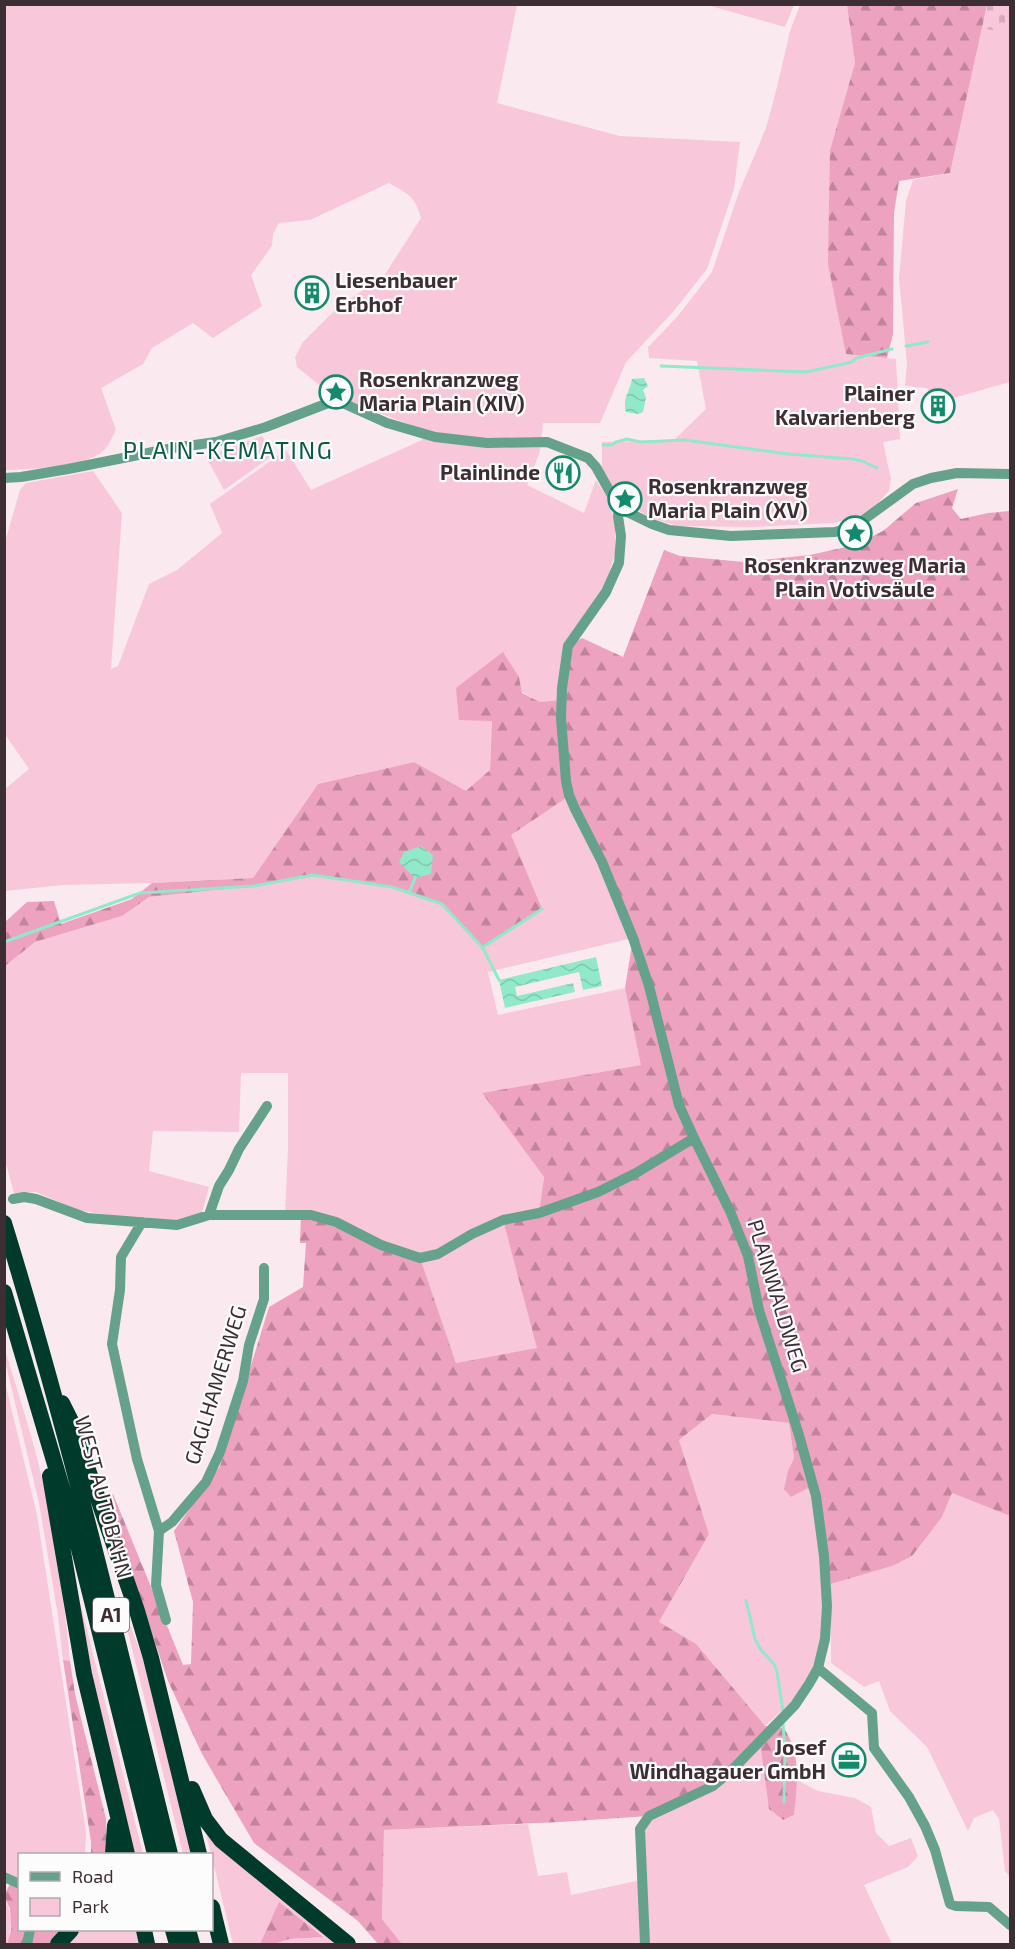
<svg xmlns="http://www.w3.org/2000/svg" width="1015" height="1949" viewBox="0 0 1015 1949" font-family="'Exo 2',sans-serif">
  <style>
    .green { fill: #f8c7d9 }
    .forest { fill: url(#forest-firs) }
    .cemetery { fill: url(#cemetery-stones) }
    .water { fill: url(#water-waves) }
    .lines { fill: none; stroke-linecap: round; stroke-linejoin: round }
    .stream { stroke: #91e9ca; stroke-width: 3 }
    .minor { stroke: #66a18c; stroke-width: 10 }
    .highway { stroke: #003a2b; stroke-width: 16 }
    .labels { text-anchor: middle; stroke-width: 4.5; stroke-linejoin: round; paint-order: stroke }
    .shield { fill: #fcfcfc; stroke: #766c6f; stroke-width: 1.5 }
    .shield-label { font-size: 20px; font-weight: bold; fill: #3d2e33 }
    .poi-label { font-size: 21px; font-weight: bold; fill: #3d2e33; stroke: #fcfcfc; text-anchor: start }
    .street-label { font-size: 21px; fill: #3d2e33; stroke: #fcfcfc }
    .quarter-label { font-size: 24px; letter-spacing: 1.5px; fill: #095a45; stroke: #fcfcfc }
  </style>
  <defs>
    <pattern id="forest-firs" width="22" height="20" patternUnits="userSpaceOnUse" patternTransform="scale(1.5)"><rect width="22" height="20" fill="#eda2bf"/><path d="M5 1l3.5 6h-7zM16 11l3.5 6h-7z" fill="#c1849c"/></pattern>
    <pattern id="cemetery-stones" width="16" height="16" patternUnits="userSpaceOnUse" patternTransform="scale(1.5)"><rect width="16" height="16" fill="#f8c7d9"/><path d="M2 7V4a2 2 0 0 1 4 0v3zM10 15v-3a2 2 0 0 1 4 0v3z" fill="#d6abbb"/></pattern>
    <pattern id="water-waves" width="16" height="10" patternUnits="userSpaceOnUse" patternTransform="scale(1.5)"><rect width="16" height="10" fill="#91e9ca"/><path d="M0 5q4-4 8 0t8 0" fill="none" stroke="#7ec8ae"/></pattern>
  </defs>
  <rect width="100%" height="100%" fill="#faeaef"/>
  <path class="green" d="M 4,5 L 517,5 L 497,103 L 620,136 L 740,142 L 734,189 L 707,269 L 673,312 L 626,362 L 600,423 L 543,423 L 540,451 L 527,485 L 584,513 L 596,480 L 609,500 L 615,524 L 615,554 L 605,586 L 584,618 L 562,700 L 540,702 L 522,692 L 519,677 L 492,720 L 490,770 L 466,792 L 414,762 L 318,784 L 253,878 L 152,883 L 63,885 L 5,891 L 5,789 L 29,769 L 4,733 L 5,542 L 20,490 L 26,483 L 93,471 L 122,513 L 111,669 L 118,666 L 149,584 L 177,570 L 222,533 L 210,504 L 286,450 L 311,490 L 422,440 L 425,430 L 347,401 L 324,389 L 297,367 L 295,357 L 303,342 L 338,307 L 384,276 L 421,218 C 415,196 408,194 389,183 L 310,220 L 279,223 L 273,234 L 272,246 L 251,275 L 262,306 L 213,338 L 193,323 L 152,348 L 143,364 L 101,388 L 116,430 C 112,437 109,446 103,451 C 89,466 27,470 5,470 Z
    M 707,5 L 794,5 L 785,27 Z
    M 800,5 L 847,5 L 855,63 L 830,150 L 846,354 L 896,359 L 900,439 L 883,442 L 891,479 L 889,491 L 877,504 L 858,517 L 833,523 L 752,527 L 678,526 L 651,518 L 626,503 L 614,490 L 602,470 L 602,442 L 674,440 L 706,409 L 697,361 L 649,358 L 648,347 L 677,317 L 712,272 L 739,192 L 766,128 L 777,87 L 790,31 Z
    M 987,5 L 1010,5 L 1010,382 L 946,400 L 937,391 L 929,391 L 927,388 L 905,386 L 907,364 L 899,278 L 906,201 L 913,180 L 950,173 Z
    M 262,436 L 275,454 L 224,490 L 206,457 Z
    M 569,795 L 633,938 L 488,972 L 498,1015 L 625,988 L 642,1065 L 482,1093 L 544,1177 L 539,1213 L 503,1220 L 538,1348 L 456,1363 L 419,1258 L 285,1214 L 288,1148 L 288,1073 L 241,1073 L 239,1132 L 153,1131 L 149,1171 L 209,1187 L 202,1213 L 176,1221 L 113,1216 L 78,1210 L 36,1192 L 14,1193 L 5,1160 L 5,966 L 35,942 L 122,916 L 149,897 L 254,886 L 313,875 L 392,887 L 442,904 L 483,948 L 510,835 Z
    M 4,1347 C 14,1379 24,1411 33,1443 C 53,1514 63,1588 70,1661 L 63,1660 L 58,1616 L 39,1503 L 5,1361 Z
    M 4,1378 L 37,1515 L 86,1832 L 85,1854 L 20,1854 L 19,1878 L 4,1872 Z
    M 712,1414 L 789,1423 L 794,1458 L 788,1471 C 794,1477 804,1482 809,1489 C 822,1511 827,1622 820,1648 C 817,1658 812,1669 808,1678 C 799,1697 780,1712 765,1726 L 659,1622 L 709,1534 L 679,1440 Z
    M 952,1493 L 1010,1516 L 1010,1877 L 1005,1871 L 999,1819 L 993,1810 L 974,1818 L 968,1831 L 927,1747 L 890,1711 L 879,1681 L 864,1687 L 831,1663 L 831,1584 L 892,1566 L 942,1517 Z
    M 76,1586 L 143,1854 L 133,1854 L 95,1692 Z
    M 118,1592 L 144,1662 L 192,1854 L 183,1854 Z
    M 760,1742 L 769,1809 L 783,1820 L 794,1815 L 797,1780 L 818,1791 L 855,1798 L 871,1807 L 876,1833 L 889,1846 L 911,1838 L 918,1856 L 908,1867 L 864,1885 L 892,1944 L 402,1944 L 382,1919 L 384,1830 L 528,1824 L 538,1876 L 567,1872 L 571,1895 L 641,1880 L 640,1829 Z
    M 206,1833 L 342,1944 L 274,1944 L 289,1939 L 322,1937 L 279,1903 L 260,1944 L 233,1944 Z
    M 4,1896 C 12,1913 12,1927 7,1944 L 4,1944 Z
    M 80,1930 L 138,1930 L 141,1944 L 66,1944 Z"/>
  <path class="forest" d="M 847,5 L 987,5 L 950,173 L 899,181 L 894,213 L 893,334 L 887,358 L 846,354 L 828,264 L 830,150 L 855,63 Z
    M 958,489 L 952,508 L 961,519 L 988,513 L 1010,511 L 1010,1516 L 952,1493 L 942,1517 L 912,1556 L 892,1566 L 831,1584 L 814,1500 L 808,1488 L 791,1497 L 784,1489 L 788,1471 L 794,1458 L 789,1423 L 712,1414 L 679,1440 L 709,1534 L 659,1622 L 696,1644 L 765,1726 L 784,1728 C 802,1756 797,1784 794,1815 L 783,1820 L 769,1809 L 760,1743 L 731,1771 L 649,1816 L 560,1822 L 384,1830 L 382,1919 L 402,1944 L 378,1944 L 358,1921 L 254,1843 L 202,1754 L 168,1681 L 106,1497 L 113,1494 L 183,1665 L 191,1664 L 193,1602 L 174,1531 L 220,1466 L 269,1307 L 303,1287 L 306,1243 L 300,1243 L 301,1215 L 420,1258 L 456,1363 L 537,1348 L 503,1220 L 539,1213 L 544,1177 L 482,1093 L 641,1065 L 625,988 L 633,938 L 569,796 L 511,835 L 542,909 L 483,948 L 442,903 L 392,887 L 313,875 L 254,886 L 149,897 L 122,916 L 35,942 L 5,966 L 5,922 L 27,902 L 54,901 L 61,924 L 132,899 L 152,883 L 253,878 L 318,784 L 414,762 L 466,791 L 490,770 L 492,721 L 459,720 L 456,688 L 503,652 L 519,677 L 522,693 L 540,702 L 561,700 L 568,646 L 582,638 L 623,657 L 664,550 L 680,556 L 744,562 L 810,555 L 855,545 L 883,531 L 916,503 Z
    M 63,1660 L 70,1661 L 75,1694 L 106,1819 L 106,1854 L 91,1854 L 91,1842 Z
    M 10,1884 L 19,1888 L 20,1930 L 63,1930 L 51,1944 L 7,1944 L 11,1930 L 10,1909 L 4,1895 Z
    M 279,1902 L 323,1937 L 289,1939 L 274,1944 L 260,1944 Z"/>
  <path class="cemetery" d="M 987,5 L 1010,5 L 1010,35 L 983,28 Z"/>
  <path class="water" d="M 644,378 L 648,386 L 643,390 L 646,398 L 643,412 L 638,414 L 626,412 C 622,398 630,392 632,379 Z
    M 421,846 L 433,855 L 431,874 L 415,878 L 399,862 L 404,852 Z
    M 596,957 L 602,986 L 583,990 L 579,972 L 515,987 L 517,996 L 573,983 L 575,992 L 505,1008 L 499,980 Z"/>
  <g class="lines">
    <path class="stream" d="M 906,346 L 928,342
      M 661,366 L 806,372 L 852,362 L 856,358 L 892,349
      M 603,445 L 612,445 L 616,442 L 627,439 L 641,442 L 685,440 L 788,454 L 853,459 L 862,461 L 877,468
      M 409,893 L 415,878
      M 4,942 L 140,893 L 254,886 L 313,875 L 392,887 L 442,904 L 483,948 L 499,980
      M 483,947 L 542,909
      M 746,1600 L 755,1639 L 761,1650 L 774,1664 L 777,1672 L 783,1711
      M 783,1723 L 785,1752 L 784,1802"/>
    <path class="minor" d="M 4,478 L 21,477 L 68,469 L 173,448 L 216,442 L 266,427 L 336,400 L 387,423 L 435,437 L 487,443 L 547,442 L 588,458 L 596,467 L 619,508 L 652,524 L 669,530 L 731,536 L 835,532 L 855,526 L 913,484 L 931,478 L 957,473 L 1010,474
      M 619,508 L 618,516 L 621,536 L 619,563 L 606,592 L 568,646 L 562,688 L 561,718 L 566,781 L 569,795 L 575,809 L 602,862 L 633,938 L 649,986 L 679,1105 L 694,1138 L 730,1211 L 748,1256 L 759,1310 L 799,1435 L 816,1496 L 824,1556 L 827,1606 L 825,1639 L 818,1668 L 809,1684 L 795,1705 L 731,1771 L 713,1786 L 649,1816 L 640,1829 L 645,1944
      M 13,1199 L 24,1197 L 36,1199 L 87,1218 L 177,1225 L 209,1215 L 311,1215 L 336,1222 L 381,1245 L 420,1258 L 438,1254 L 472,1234 L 503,1220 L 539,1213 L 598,1192 L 636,1173 L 694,1138
      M 209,1215 L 219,1186 L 229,1170 L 239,1149 L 267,1106
      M 142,1222 L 121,1257 L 120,1290 L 112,1344 L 137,1459 L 159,1531 L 156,1585 L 166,1620
      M 159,1531 L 172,1522 L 206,1482 L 220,1452 L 243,1381 L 249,1345 L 264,1299 L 264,1268
      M 818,1668 L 872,1713 L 874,1748 L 909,1797 L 925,1826 L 935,1850 L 950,1904 L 956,1906 L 989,1907 L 1010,1925
      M 4,1877 L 20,1884
      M 27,1944 L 30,1930"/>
    <path class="highway" d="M 4,1223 C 68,1431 118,1643 170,1854
      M 4,1292 L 73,1525 L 155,1854
      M 62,1403 L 71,1421 L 137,1611 L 151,1658 L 199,1854
      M 50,1476 L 84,1674 L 127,1854
      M 192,1789 L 205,1819 L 221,1840 L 348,1944
      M 113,1854 L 115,1825
      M 212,1907 L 221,1944
      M 144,1930 L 147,1944
      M 173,1930 L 177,1944
      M 188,1930 L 192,1944
      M 58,1944 L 71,1930"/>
  </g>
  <defs>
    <g id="building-ring" transform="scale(1.725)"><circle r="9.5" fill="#fcfcfc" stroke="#148a6c" stroke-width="1.5"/><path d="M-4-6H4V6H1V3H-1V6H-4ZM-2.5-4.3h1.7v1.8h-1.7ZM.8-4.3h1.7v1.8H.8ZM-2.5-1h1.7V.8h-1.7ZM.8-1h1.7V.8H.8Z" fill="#148a6c"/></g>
    <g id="sight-ring" transform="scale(1.725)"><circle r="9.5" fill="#fcfcfc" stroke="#148a6c" stroke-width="1.5"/><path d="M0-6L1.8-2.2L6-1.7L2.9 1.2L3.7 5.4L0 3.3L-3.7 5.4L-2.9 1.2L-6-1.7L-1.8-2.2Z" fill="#148a6c"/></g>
    <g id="restaurant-ring" transform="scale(1.725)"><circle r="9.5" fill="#fcfcfc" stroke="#148a6c" stroke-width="1.5"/><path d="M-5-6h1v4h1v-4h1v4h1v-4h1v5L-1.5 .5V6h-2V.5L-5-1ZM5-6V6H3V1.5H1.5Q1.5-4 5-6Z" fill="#148a6c"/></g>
    <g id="office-ring" transform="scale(1.725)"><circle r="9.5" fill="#fcfcfc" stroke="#148a6c" stroke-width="1.5"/><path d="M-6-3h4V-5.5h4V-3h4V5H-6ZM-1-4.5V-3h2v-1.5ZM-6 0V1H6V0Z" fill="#148a6c"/></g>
  </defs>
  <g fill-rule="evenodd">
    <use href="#building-ring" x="312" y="293"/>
    <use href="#sight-ring" x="336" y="392"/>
    <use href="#building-ring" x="938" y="406"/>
    <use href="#restaurant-ring" x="563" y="473"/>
    <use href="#sight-ring" x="625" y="499"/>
    <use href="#sight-ring" x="855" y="533"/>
    <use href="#office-ring" x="849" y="1760"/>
  </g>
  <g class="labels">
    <rect class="shield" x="93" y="1598" width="36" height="34" rx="4.5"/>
    <g class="shield-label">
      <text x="111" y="1622">A1</text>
    </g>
    <g class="poi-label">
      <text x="335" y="288">Liesenbauer<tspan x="335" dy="24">Erbhof</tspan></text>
      <text x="359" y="387">Rosenkranzweg<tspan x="359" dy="24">Maria Plain (XIV)</tspan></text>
      <text x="915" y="401" text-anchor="end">Plainer<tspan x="915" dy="24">Kalvarienberg</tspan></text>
      <text x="540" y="480" text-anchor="end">Plainlinde</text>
      <text x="648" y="494">Rosenkranzweg<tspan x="648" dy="24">Maria Plain (XV)</tspan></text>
      <text x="855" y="573" text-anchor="middle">Rosenkranzweg Maria<tspan x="855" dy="24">Plain Votivsäule</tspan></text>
      <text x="826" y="1755" text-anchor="end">Josef<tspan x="826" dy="24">Windhagauer GmbH</tspan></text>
    </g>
    <g class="street-label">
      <text transform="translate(777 1296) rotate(73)" y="7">PLAINWALDWEG</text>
      <text transform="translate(216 1385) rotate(-73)" y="7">GAGLHAMERWEG</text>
      <text transform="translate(103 1497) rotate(75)" y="7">WEST AUTOBAHN</text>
    </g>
    <g class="quarter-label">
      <text x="228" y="459">PLAIN-KEMATING</text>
    </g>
  </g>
  <rect width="1015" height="1949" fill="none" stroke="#3d2e33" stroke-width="12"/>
  <rect x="18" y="1853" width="195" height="78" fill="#fcfcfc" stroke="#b0aaac" stroke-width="1.5"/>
  <rect x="30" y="1872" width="30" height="9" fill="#66a18c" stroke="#b0aaac" stroke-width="1.5"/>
  <text x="72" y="1883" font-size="18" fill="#3d2e33">Road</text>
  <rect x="30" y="1898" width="30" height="18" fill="#f8c7d9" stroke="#b0aaac" stroke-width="1.5"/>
  <text x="72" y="1913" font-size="18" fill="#3d2e33">Park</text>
</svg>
